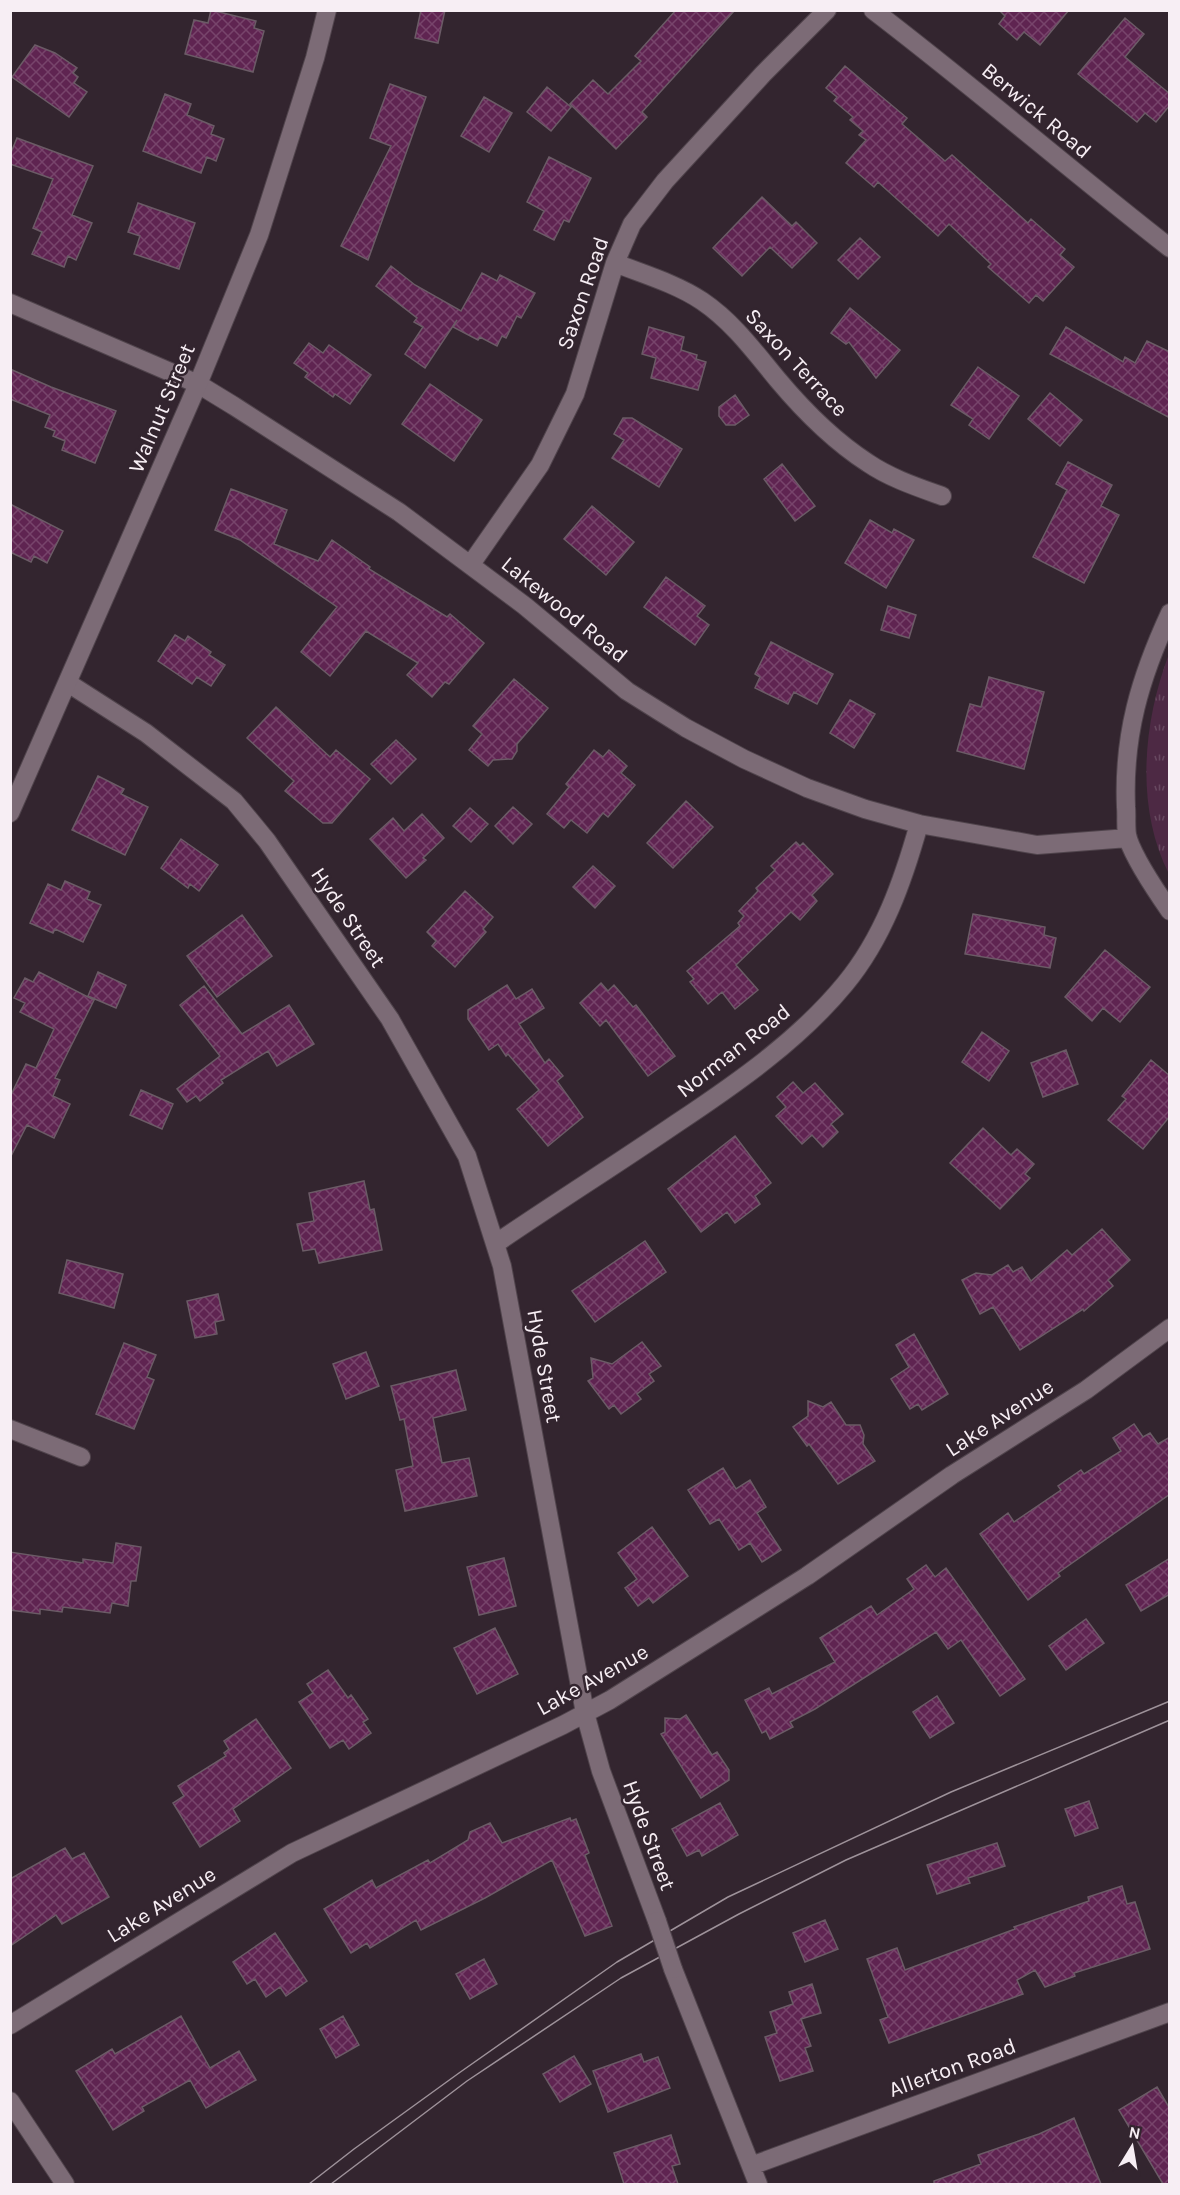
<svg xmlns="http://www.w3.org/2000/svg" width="1180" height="2195" viewBox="0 0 1180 2195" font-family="Karla,sans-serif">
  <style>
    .park { fill: url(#park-tufts) }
    .building { fill: url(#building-cross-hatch); stroke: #6b5b66; stroke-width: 1.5 }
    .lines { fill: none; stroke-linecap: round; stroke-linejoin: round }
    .minor-casing { stroke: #50444c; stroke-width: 20 }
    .secondary-casing { stroke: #50444c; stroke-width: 20 }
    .minor { stroke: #7c6b76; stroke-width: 18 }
    .secondary { stroke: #7c6b76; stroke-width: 18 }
    .tram { stroke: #9e929a; stroke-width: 1.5 }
    .minor-bridge-casing { stroke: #50444c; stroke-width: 20; stroke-linecap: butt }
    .minor-bridge { stroke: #7c6b76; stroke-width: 18 }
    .labels { text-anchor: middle; stroke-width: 5; stroke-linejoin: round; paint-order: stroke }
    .street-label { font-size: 22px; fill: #f7eef4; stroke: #33252f }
  </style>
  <defs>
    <pattern id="park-tufts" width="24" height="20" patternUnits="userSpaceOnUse" patternTransform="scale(1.5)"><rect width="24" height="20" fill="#4d2944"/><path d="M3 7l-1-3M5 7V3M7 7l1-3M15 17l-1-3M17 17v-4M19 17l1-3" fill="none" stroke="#674860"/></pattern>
    <pattern id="building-cross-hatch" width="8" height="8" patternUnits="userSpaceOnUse" patternTransform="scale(1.5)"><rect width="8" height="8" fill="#5f2451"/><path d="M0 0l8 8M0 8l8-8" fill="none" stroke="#77446b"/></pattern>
  </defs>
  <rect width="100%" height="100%" fill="#33252f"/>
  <path class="park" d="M 1169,654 L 1169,874 C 1135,807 1143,722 1169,654 Z"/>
  <path class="building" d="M 211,10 L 256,21 L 254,28 L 264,31 L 253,72 L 185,54 L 194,20 L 208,23 Z
    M 421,10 L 445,10 L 438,43 L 415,38 Z
    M 676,10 L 735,10 L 642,112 L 647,117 L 616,149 L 570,104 L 593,80 L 608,94 L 641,61 L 635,56 Z
    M 999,10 L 1069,10 L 1040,45 L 1024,32 L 1017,40 L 999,24 L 1005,16 Z
    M 1125,18 L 1144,34 L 1125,57 L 1170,94 L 1170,105 L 1156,122 L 1145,113 L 1137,122 L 1078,74 Z
    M 35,45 L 55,53 L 77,68 L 73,73 L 78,77 L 74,83 L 87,92 L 69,117 L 12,77 Z
    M 845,66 L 907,118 L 902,124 L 945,161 L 952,155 L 1028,223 L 1031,219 L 1065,249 L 1060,255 L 1074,267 L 1043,301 L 1036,295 L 1029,303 L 988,267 L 991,264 L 949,224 L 938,236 L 878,182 L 874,187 L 846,163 L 866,140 L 859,135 L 863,131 L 850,120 L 853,117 L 834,101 L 837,97 L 826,88 Z
    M 390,84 L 426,97 L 368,260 L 341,246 L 391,146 L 370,138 Z
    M 547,87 L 571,107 L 551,131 L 527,112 Z
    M 165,94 L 191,104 L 187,115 L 214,126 L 211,134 L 224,139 L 216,161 L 207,157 L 201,173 L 143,151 Z
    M 484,97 L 512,113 L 489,152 L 461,136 Z
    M 17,138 L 93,166 L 72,215 L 92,223 L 76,260 L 68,256 L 64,267 L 32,254 L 42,232 L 33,228 L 53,179 L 10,164 L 10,155 Z
    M 549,157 L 591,178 L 569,222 L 564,220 L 554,240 L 534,230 L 544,211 L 527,202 Z
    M 762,197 L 792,226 L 796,222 L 817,243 L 792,268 L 770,247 L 742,276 L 713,248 Z
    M 138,203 L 195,223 L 179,269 L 134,254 L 140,236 L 128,232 Z
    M 860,238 L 880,257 L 858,279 L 838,260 Z
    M 391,266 L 415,285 L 461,311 L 482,273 L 497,281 L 500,275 L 535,293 L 521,318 L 517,316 L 506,338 L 502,336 L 497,346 L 480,337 L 478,340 L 453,327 L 457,320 L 425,368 L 405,354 L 423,327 L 414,322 L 417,318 L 376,286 Z
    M 850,308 L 900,350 L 876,378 L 849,342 L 846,344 L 831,333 Z
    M 649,327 L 684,337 L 681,350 L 697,355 L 696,359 L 706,362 L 698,390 L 651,378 L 656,358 L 642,354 Z
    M 1066,327 L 1123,362 L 1125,357 L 1135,363 L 1147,341 L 1170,352 L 1170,418 L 1050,354 Z
    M 309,343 L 323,353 L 329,345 L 371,375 L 350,404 L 335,394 L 333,397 L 305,377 L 308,373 L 294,363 Z
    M 978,367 L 1019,396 L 989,439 L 969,425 L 973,419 L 951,405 Z
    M 10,369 L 51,387 L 116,411 L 95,463 L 62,450 L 65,441 L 53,436 L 55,431 L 45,427 L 50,415 L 10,399 Z
    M 430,384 L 482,420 L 454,461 L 402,424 Z
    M 1050,393 L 1082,420 L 1060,446 L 1028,419 Z
    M 735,395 L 749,415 L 735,425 L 726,425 L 719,416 L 719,407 Z
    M 623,418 L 632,418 L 682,449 L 659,487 L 612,458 L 624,440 L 614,434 Z
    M 1068,462 L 1112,485 L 1101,506 L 1119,515 L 1084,583 L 1033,557 L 1067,490 L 1056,484 Z
    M 782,464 L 815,506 L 795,521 L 764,479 Z
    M 231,489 L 287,510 L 274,544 L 318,561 L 332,540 L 370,567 L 369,569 L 447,617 L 450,614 L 484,643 L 449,684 L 445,682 L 432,697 L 407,675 L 418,663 L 366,631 L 330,676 L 301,652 L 337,607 L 240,540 L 215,530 Z
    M 10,504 L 63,531 L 47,563 L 34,556 L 31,562 L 10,552 Z
    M 592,506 L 634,542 L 606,575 L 564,539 Z
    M 870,520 L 892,533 L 894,529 L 914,540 L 886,588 L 845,563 Z
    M 666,577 L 705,606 L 697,616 L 709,625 L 695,645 L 644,607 Z
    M 888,606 L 916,615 L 909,638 L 881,630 Z
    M 175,635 L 185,641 L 188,636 L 211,652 L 209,655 L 225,665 L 211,686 L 197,677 L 192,684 L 158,661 Z
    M 771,642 L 833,674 L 817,704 L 794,692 L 788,704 L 755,688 L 760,677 L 755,674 Z
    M 989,677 L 1044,692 L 1024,769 L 957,751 L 970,704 L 981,707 Z
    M 514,679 L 548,708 L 517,744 L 517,751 L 512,759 L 493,760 L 488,766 L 469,750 L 482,734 L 473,726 Z
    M 850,700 L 875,714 L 854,748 L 830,733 Z
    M 276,707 L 330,757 L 336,750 L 370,779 L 332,823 L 323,823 L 285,791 L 294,781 L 247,738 Z
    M 396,740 L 416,759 L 391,784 L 371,764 Z
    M 594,750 L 603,757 L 609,750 L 627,766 L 621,773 L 635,785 L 608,817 L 603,813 L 587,833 L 571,820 L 564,828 L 547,814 L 569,787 L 566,784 Z
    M 98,776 L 124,789 L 121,794 L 148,807 L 125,855 L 72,830 Z
    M 686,801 L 713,827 L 673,868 L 647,843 Z
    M 513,807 L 532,824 L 513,844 L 495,826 Z
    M 470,808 L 488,824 L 471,842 L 453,826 Z
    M 422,814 L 444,838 L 423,858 L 426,860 L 406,878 L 370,839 L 393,818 L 404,831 Z
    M 181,839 L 218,865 L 199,891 L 190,884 L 188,888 L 161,868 Z
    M 796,842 L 800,846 L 803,843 L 833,874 L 812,895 L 817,901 L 800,920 L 791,912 L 736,965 L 758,990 L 735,1009 L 722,992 L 708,1004 L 690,982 L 694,979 L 687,971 L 740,926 L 738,923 L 744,916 L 739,911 L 758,891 L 756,888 L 775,870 L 771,866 Z
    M 593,866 L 615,886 L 595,908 L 573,887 Z
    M 65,881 L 90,892 L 87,899 L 101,905 L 83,942 L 55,929 L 53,933 L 30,923 L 48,884 L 61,890 Z
    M 465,891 L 493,917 L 483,929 L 486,932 L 455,967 L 432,946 L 436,941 L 427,932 Z
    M 973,914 L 1045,927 L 1044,935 L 1056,938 L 1050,968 L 965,954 Z
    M 242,915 L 272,956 L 217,997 L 187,956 Z
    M 1105,950 L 1150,987 L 1120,1022 L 1103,1008 L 1092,1021 L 1065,997 Z
    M 39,972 L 94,1000 L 55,1078 L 60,1080 L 53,1096 L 70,1104 L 54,1138 L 27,1125 L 10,1158 L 10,1097 L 26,1064 L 36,1068 L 54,1029 L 20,1012 L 25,1003 L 14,998 L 25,978 L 33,982 Z
    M 98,972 L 126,985 L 116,1008 L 88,996 Z
    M 601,983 L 608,991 L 614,985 L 633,1007 L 636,1005 L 675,1056 L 648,1076 L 606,1020 L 600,1026 L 580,1003 Z
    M 507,985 L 516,999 L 532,989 L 544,1008 L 519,1024 L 545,1063 L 549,1059 L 563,1076 L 557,1081 L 583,1117 L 548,1146 L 517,1109 L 539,1090 L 508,1054 L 506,1056 L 498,1044 L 489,1050 L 468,1019 L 468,1010 Z
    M 204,986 L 242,1034 L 289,1005 L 314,1044 L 277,1066 L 268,1051 L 221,1080 L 223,1083 L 200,1101 L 196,1096 L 187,1102 L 177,1089 L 220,1056 L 180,1005 Z
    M 982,1032 L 1009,1051 L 989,1081 L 962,1062 Z
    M 1066,1050 L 1078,1084 L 1043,1097 L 1031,1063 Z
    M 1151,1060 L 1170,1076 L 1170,1116 L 1143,1149 L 1108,1120 L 1126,1099 L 1122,1096 Z
    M 793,1082 L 803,1093 L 815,1083 L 843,1114 L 831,1124 L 838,1132 L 823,1147 L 812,1135 L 802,1144 L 776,1116 L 786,1107 L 777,1097 Z
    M 141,1090 L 173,1104 L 162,1129 L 130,1115 Z
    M 983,1128 L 1011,1155 L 1017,1149 L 1034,1164 L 1025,1174 L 1030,1178 L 1000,1209 L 950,1163 Z
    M 735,1136 L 771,1183 L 755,1196 L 760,1204 L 735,1223 L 727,1212 L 701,1232 L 668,1189 Z
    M 364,1181 L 370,1210 L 374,1209 L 382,1250 L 319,1263 L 315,1249 L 303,1251 L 297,1224 L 314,1221 L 309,1193 Z
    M 1102,1229 L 1130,1260 L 1108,1280 L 1113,1286 L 1084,1311 L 1083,1309 L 1020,1350 L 993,1307 L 980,1314 L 962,1280 L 976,1273 L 992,1275 L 1008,1265 L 1013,1272 L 1022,1267 L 1031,1281 L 1067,1250 L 1072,1255 Z
    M 645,1241 L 666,1272 L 595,1322 L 572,1291 Z
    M 67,1260 L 123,1274 L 114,1308 L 59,1293 Z
    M 218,1294 L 224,1320 L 215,1322 L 217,1334 L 195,1338 L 187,1301 Z
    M 914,1334 L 948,1394 L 922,1410 L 918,1404 L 910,1409 L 891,1379 L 909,1367 L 896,1345 Z
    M 642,1342 L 661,1366 L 649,1374 L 654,1381 L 637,1394 L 641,1399 L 621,1414 L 614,1405 L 609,1409 L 588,1381 L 593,1378 L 591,1358 L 612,1364 Z
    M 124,1343 L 156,1355 L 147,1377 L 154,1380 L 134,1429 L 96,1414 Z
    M 366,1352 L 379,1386 L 346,1399 L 333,1364 Z
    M 456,1370 L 466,1410 L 433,1418 L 442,1463 L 469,1458 L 477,1496 L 405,1511 L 396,1470 L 413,1466 L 404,1419 L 400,1420 L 391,1386 Z
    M 808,1401 L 823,1407 L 831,1402 L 846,1425 L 860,1425 L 864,1435 L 863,1444 L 875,1461 L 838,1484 L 809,1444 L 807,1446 L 793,1427 L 808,1416 Z
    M 1134,1424 L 1143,1437 L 1150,1433 L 1158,1444 L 1170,1437 L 1170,1494 L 1058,1573 L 1060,1576 L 1028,1600 L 980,1534 L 1008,1513 L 1014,1522 L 1061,1490 L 1058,1486 L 1081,1470 L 1084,1474 L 1121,1451 L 1113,1438 Z
    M 723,1468 L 736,1489 L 750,1480 L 766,1507 L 757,1513 L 781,1550 L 762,1562 L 750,1543 L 739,1550 L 719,1519 L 710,1524 L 688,1490 Z
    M 652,1527 L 688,1576 L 653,1603 L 649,1598 L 638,1606 L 625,1588 L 637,1579 L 618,1553 Z
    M 116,1543 L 141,1547 L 136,1581 L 131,1581 L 128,1606 L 112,1603 L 110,1613 L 63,1607 L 62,1612 L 40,1609 L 40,1614 L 10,1610 L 10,1552 L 83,1563 L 83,1559 L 113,1563 Z
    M 504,1558 L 516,1606 L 479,1615 L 467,1567 Z
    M 1170,1558 L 1170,1594 L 1141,1611 L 1126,1585 Z
    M 926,1565 L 935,1577 L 946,1568 L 1025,1679 L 1000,1696 L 961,1640 L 948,1649 L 936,1632 L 815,1709 L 790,1722 L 793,1727 L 770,1739 L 766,1731 L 762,1733 L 745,1700 L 769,1688 L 772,1694 L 835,1662 L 820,1638 L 871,1606 L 877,1615 L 914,1589 L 907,1579 Z
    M 1086,1619 L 1104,1643 L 1066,1670 L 1049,1646 Z
    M 495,1628 L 518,1674 L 477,1694 L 454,1648 Z
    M 328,1670 L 348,1698 L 351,1695 L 368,1719 L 363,1722 L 371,1733 L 349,1749 L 343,1740 L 330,1748 L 299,1702 L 313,1693 L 307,1684 Z
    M 937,1696 L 954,1723 L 930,1738 L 913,1712 Z
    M 686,1715 L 712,1755 L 717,1752 L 729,1770 L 729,1780 L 701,1798 L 661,1734 L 665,1732 L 665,1718 L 680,1719 Z
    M 256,1719 L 291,1768 L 233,1809 L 240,1821 L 200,1847 L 173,1803 L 184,1796 L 178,1786 L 226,1756 L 224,1753 L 229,1749 L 224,1741 Z
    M 1089,1801 L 1098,1828 L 1075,1836 L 1065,1809 Z
    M 720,1803 L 738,1835 L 702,1856 L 699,1850 L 687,1856 L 672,1829 Z
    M 570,1818 L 571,1821 L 576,1819 L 589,1853 L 585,1855 L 612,1926 L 585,1936 L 552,1860 L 485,1898 L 421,1930 L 416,1920 L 370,1948 L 367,1943 L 351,1953 L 324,1909 L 372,1880 L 376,1888 L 428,1860 L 430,1863 L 468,1840 L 470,1832 L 490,1823 L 502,1843 Z
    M 997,1843 L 1005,1866 L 968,1878 L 970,1883 L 937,1894 L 927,1865 Z
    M 65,1848 L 72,1859 L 84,1853 L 109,1897 L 62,1924 L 56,1915 L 10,1946 L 10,1879 Z
    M 1122,1886 L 1127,1904 L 1135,1902 L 1150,1949 L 1074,1973 L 1075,1976 L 1045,1987 L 1035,1970 L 1017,1980 L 1023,1994 L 889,2043 L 880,2020 L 888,2017 L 867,1959 L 897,1948 L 905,1970 L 1015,1929 L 1014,1927 L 1089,1901 L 1088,1897 Z
    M 825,1920 L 838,1949 L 805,1962 L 793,1933 Z
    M 275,1933 L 307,1981 L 286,1996 L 280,1987 L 266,1997 L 255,1979 L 247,1984 L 233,1962 Z
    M 484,1959 L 497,1984 L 470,1999 L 456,1974 Z
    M 812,1984 L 821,2013 L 801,2019 L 811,2046 L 805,2048 L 813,2071 L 780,2081 L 765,2037 L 777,2033 L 770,2012 L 793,2004 L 789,1992 Z
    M 181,2016 L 210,2068 L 239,2051 L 256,2080 L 206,2108 L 190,2080 L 142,2107 L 144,2111 L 113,2130 L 76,2071 L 112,2049 L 115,2054 Z
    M 343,2016 L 359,2045 L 336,2058 L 320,2029 Z
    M 641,2054 L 644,2062 L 658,2057 L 670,2088 L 608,2112 L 593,2071 Z
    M 574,2056 L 591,2084 L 560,2102 L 543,2074 Z
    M 1157,2087 L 1170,2109 L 1170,2184 L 1163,2184 L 1119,2110 Z
    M 1074,2118 L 1101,2184 L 934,2184 L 934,2181 L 981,2164 L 978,2155 L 1039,2134 Z
    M 671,2135 L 680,2164 L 672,2166 L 678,2184 L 624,2184 L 614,2153 Z"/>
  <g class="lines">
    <g class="minor-casing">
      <path id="minor" d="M 873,10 C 974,87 1070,170 1170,248
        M 615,263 C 643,274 677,284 702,301 C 733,322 754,351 778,380 C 804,411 834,441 868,463 C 890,478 917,487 942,496
        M 10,303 L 198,384 L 234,406 L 399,512 L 525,606 L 627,691 L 686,728 L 744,759 L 807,788 L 865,809 L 919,824 L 1037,845 L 1128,838
        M 471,564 L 540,465 L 575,394 L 615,263 L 632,224 L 665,181 L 763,74 L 827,10
        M 1170,613 C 1140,678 1123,735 1126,807 C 1127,817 1125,830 1128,839 C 1136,862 1156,891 1170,911
        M 68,683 L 146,733 L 234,801 L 267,841 L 390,1019 L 467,1156 L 502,1266 L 585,1713 L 601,1771 L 657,1921
        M 495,1244 C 555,1203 617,1164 677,1123 C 737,1083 799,1040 845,984 C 883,938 903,881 919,824
        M 10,1429 L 81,1457
        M 673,1969 L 758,2184
        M 10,2025 L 292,1853 L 563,1725 L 610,1700 L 807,1576 L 952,1475 L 1086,1390 L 1170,1328
        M 10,2101 L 65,2184
        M 751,2166 L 1170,2012"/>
    </g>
    <g class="secondary-casing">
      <path id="secondary" d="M 10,813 L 198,384 L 259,235 L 315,58 L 327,10"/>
    </g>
    <use href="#minor" class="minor"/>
    <use href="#secondary" class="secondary"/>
    <path class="tram" d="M 309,2184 L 354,2149 L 459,2073 L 617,1962 L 728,1897 L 951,1792 L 1170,1701
      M 331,2184 L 467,2081 L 621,1978 L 739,1914 L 846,1860 L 1170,1720"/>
    <g class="minor-bridge-casing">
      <path id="minor-bridge" d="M 657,1921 L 673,1969"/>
    </g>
    <use href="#minor-bridge" class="minor-bridge"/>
  </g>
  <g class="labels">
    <g class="street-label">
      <text transform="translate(1037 110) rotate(40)" y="8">Berwick Road</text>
      <text transform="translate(582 293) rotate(-71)" y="8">Saxon Road</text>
      <text transform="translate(797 362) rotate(47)" y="8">Saxon Terrace</text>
      <text transform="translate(161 408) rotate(-67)" y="8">Walnut Street</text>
      <text transform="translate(565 609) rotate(39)" y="8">Lakewood Road</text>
      <text transform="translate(349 917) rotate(56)" y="8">Hyde Street</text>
      <text transform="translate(733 1050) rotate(-38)" y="8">Norman Road</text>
      <text transform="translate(545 1366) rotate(80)" y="8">Hyde Street</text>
      <text transform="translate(999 1417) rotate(-33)" y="8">Lake Avenue</text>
      <text transform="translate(592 1679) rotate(-29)" y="8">Lake Avenue</text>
      <text transform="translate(650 1835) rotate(70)" y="8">Hyde Street</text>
      <text transform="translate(161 1904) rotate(-32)" y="8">Lake Avenue</text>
      <text transform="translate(952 2067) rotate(-20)" y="8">Allerton Road</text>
    </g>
  </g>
  <rect width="1180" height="2195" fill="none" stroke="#f7eef4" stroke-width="24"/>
  <g transform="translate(1132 2147) rotate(11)" stroke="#33252f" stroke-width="4.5" paint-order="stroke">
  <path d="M0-4.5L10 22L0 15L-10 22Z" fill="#f7eef4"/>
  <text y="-9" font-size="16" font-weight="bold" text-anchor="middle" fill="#f7eef4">N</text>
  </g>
</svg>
